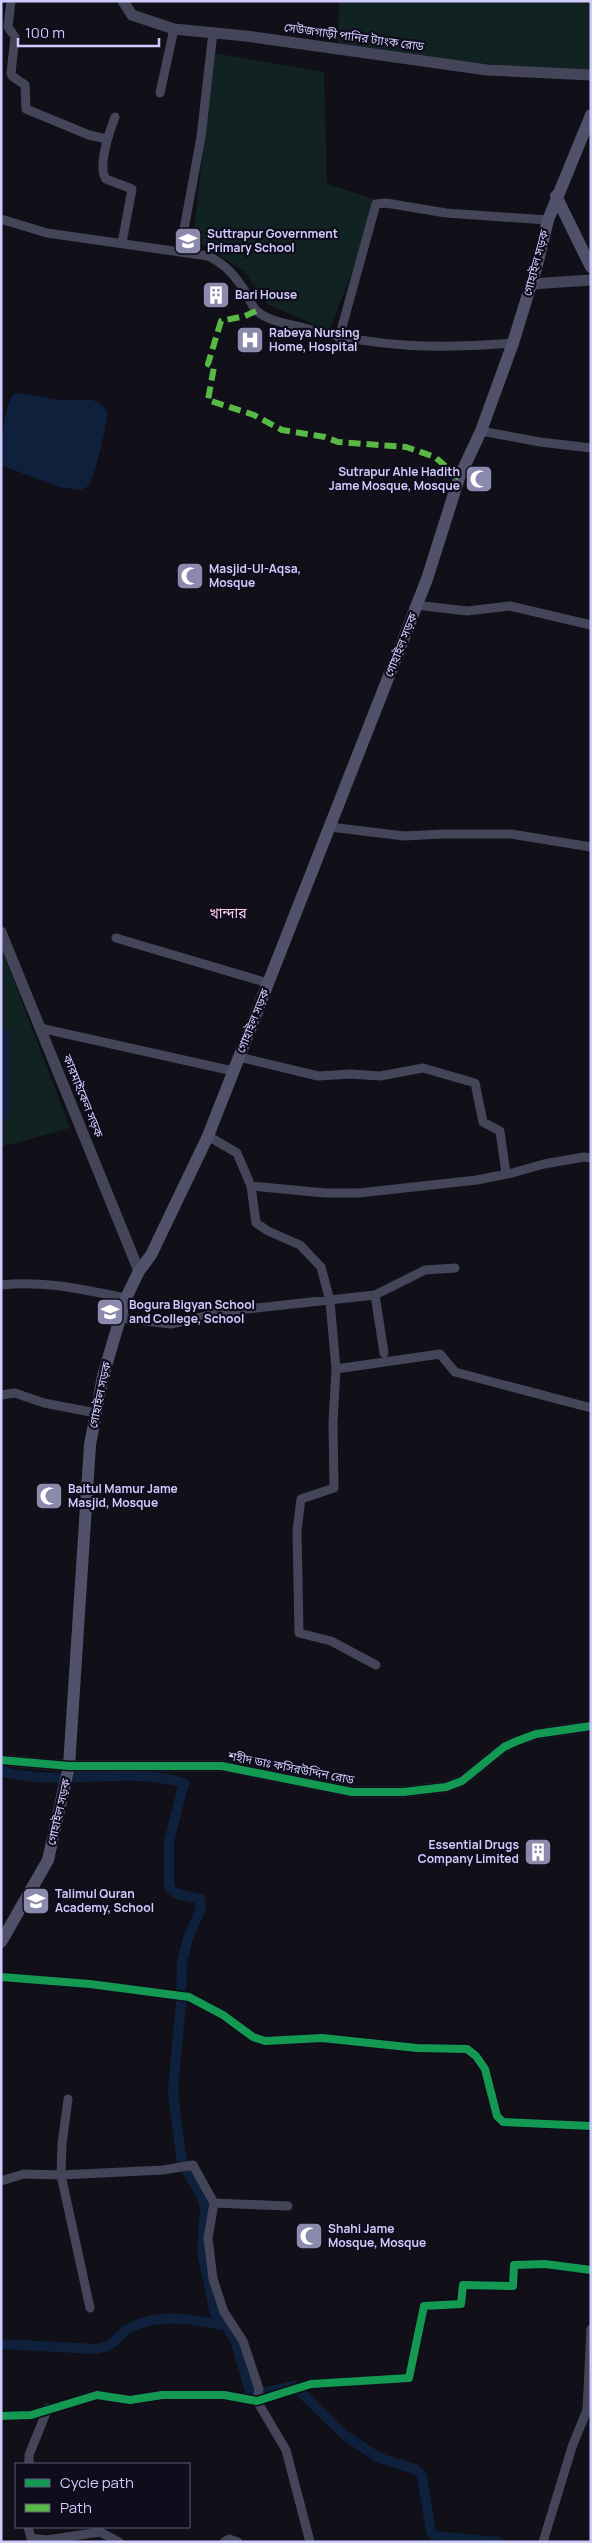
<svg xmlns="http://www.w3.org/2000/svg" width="592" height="2543" viewBox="0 0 592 2543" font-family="Manrope,'Noto Sans Bengali',sans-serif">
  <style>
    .green { fill: #102322 }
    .water { fill: #0e203b }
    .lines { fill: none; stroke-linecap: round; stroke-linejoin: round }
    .canal { stroke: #0e203b; stroke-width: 10 }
    .minor { stroke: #454559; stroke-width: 9 }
    .tertiary { stroke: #454559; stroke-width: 11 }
    .secondary { stroke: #52516c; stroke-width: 12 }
    .quiet { stroke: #58b947; stroke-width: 6; stroke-dasharray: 12 6; stroke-linecap: butt }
    .cycleway-casing { stroke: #0f0c1c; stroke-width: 11 }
    .cycleway { stroke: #139951; stroke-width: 8 }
    .labels { text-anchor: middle; stroke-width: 4.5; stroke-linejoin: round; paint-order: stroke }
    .street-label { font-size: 12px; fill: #cfcbfc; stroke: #0f0c1c }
    .poi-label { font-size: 12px; font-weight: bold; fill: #cfcbfc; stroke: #0f0c1c; text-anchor: start }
    .neighbourhood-label { font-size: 14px; fill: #fccdec; stroke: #0f0c1c }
  </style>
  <rect width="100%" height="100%" fill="#111018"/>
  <path class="green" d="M 339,1 L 591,1 L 591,74 L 338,49 Z
    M 214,53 L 324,72 L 327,184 L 380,201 L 329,331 L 267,304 L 244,271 L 193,239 Z
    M 1,947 L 70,1128 L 1,1147 Z"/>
  <path class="water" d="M 19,393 L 59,400 L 92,400 L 100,403 L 107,411 C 108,424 95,473 89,486 L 80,490 L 59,487 L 3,466 C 0,446 3,413 13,394 Z
    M 1,1028 L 9,1028 L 9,1119 L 1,1118 Z"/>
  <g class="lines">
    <path class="canal" d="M 1,1771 C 61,1788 124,1765 184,1783 L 169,1841 L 169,1888 L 177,1894 L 200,1899 L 201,1908 L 188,1938 L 182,1962 L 181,2003 L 173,2090 L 175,2110 L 182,2163 L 201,2195 L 205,2208 L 202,2252 L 215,2314 L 227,2326 L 235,2340 L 250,2391 L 258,2394 L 294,2386 L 346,2436 L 379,2458 L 415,2469 L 422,2476 L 431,2532 L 435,2536 L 498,2542
      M 1,2344 L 96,2349 C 120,2344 115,2335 132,2327 C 161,2312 195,2320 227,2326"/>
    <path class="minor" d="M 11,1 L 8,27 L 15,37 L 11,73 L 12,76 L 25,85 L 26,109 L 89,135 L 107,139
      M 160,93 L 174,29
      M 115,117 C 110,130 97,167 106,179 L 132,189 L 122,243
      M 1,219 L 47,233 L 208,256 C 227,265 237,278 248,296 C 250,301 253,308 258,312 C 271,322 289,324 304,328 C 378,348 438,349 513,343
      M 180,251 L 201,137 L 213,32
      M 339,338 L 376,204 L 386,203 L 446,213 L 548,220
      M 481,431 L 540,442 L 591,448
      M 416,605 L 467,611 L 510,606 L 591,625
      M 330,827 L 404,836 L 442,834 L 511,834 L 591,847
      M 116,938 L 268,983
      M 40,1028 L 233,1071
      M 239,1057 L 318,1076 L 351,1074 L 380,1076 L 423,1068 L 475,1083 L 483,1122 L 500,1131 L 506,1174
      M 208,1136 L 237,1153 L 251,1186 L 325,1193 L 359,1193 L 477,1180 L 512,1173 L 544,1164 L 584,1157 L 591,1158
      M 251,1186 L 256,1223 L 268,1231 L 300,1245 L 321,1267 L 330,1301 L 336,1369 L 333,1423 L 334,1488 L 301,1499 L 297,1531 L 299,1633 L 331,1641 L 376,1665
      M 1,1285 C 44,1280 84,1290 126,1298
      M 375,1295 L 384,1353
      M 120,1318 L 171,1324 L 228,1311 L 375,1295 L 425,1270 L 455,1268
      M 336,1369 L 440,1354 L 455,1372 L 591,1408
      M 1,1395 L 15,1393 L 44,1403 L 96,1413
      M 1,1977 L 90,1984 L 189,1997 L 223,2015 L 253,2037 L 265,2041 L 322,2038 L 417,2048 L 467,2049 L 476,2056 L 485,2069 L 497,2116 L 503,2122 L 591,2126
      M 68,2099 L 62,2144 L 61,2175 L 90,2308
      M 1,2181 L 24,2174 L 61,2175 L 163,2170 L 193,2165 L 214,2203 L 288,2206
      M 214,2203 L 208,2238 L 213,2279 L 224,2312 L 243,2341 L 259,2389 L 257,2401
      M 257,2401 L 286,2450 L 310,2542
      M 1,2416 L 31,2415 L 97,2395 L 130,2400 L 162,2395 L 224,2395 L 257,2401 L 311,2384 L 409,2378 L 424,2306 L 461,2304 L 463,2285 L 513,2286 L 514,2265 L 545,2264 L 591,2270
      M 29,2464 L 29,2455 L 48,2408
      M 28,2527 L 31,2538 L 47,2540 L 100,2532 L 119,2542
      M 224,2542 L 229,2539 L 238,2542
      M 543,2542 L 572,2447 L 587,2410 L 591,2329"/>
    <path class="tertiary" d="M 123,1 L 132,15 L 174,29 L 246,36 L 487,70 L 591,75
      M 531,284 L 591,280
      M 1,932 L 139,1271
      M 1,1760 L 69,1766 L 222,1766 L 352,1792 L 403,1792 L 446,1787 L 462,1781 L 504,1747 L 517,1741 L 536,1734 L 591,1726"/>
    <path class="secondary" d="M 556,196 L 591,267
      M 1,1942 L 48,1860 L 69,1766 L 90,1445 L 103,1376 L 126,1298 L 139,1271 L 151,1255 L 208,1136 L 427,579 L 459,478 L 481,431 L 513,343 L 537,265 L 548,220 L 591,115"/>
    <path class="quiet" d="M 256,311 L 245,316 L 221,321 L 208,364 L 214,367 L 208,400 L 254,415 L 282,430 L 325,437 L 338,442 L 406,447 L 435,457 L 459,478"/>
    <g class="cycleway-casing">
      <path id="cycleway" d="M 1,1760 L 69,1766 L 222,1766 L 352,1792 L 403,1792 L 446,1787 L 462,1781 L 504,1747 L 517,1741 L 536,1734 L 591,1726
        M 1,1977 L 90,1984 L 189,1997 L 223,2015 L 253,2037 L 265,2041 L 322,2038 L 417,2048 L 467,2049 L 476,2056 L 485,2069 L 497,2116 L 503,2122 L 591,2126
        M 1,2416 L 31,2415 L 97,2395 L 130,2400 L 162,2395 L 224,2395 L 257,2401 L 311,2384 L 409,2378 L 424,2306 L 461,2304 L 463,2285 L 513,2286 L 514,2265 L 545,2264 L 591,2270"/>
    </g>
    <use href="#cycleway" class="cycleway"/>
  </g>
  <defs>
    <g id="school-square" transform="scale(1.4375)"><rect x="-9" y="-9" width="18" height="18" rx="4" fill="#8c8aac" stroke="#0f0c1c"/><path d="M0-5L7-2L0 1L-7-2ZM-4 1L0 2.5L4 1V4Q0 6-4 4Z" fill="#fff"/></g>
    <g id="building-square" transform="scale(1.4375)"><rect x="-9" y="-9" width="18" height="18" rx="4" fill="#8c8aac" stroke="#0f0c1c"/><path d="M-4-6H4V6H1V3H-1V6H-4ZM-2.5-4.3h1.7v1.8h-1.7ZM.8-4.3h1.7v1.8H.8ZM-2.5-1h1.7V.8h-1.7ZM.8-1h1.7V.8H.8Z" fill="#fff"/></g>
    <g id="hospital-square" transform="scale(1.4375)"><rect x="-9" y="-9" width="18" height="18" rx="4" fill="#8c8aac" stroke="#0f0c1c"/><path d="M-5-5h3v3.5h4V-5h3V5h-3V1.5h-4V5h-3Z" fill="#fff"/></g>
    <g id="mosque-square" transform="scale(1.4375)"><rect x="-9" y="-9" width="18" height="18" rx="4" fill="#8c8aac" stroke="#0f0c1c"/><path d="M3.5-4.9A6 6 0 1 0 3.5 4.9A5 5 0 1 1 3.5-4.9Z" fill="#fff"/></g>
  </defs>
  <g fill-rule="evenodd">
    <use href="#school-square" x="188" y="241"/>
    <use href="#building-square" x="216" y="295"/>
    <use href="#hospital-square" x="250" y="340"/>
    <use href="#mosque-square" x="479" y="479"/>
    <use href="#mosque-square" x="190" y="576"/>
    <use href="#school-square" x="110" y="1312"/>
    <use href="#mosque-square" x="49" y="1496"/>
    <use href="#building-square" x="538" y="1852"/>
    <use href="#school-square" x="36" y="1901"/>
    <use href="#mosque-square" x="309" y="2236"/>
  </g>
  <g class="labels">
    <g class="street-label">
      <text transform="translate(354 37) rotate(8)" y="4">সেউজগাড়ী পানির ট্যাংক রোড</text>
      <text transform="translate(536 263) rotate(-75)" y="4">গোহাইল সড়ক</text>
      <text transform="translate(401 645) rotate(-68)" y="4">গোহাইল সড়ক</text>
      <text transform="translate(253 1021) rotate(-68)" y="4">গোহাইল সড়ক</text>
      <text transform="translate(83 1096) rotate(68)" y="4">কারমাইকেল সড়ক</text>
      <text transform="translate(100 1395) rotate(-78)" y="4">গোহাইল সড়ক</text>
      <text transform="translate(291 1768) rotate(11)" y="4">শহীদ ডাঃ কসিরউদ্দিন রোড</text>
      <text transform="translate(59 1812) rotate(-77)" y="4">গোহাইল সড়ক</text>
    </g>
    <g class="poi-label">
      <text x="207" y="238">Suttrapur Government<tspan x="207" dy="14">Primary School</tspan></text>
      <text x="235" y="299">Bari House</text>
      <text x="269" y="337">Rabeya Nursing<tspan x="269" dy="14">Home, Hospital</tspan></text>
      <text x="460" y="476" text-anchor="end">Sutrapur Ahle Hadith<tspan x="460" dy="14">Jame Mosque, Mosque</tspan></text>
      <text x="209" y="573">Masjid-Ul-Aqsa,<tspan x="209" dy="14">Mosque</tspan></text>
      <text x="129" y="1309">Bogura Bigyan School<tspan x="129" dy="14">and College, School</tspan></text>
      <text x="68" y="1493">Baitul Mamur Jame<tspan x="68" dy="14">Masjid, Mosque</tspan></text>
      <text x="519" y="1849" text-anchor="end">Essential Drugs<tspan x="519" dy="14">Company Limited</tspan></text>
      <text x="55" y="1898">Talimul Quran<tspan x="55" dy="14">Academy, School</tspan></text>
      <text x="328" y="2233">Shahi Jame<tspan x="328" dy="14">Mosque, Mosque</tspan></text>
    </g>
    <g class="neighbourhood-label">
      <text x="228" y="918">খান্দার</text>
    </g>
  </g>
  <rect width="592" height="2543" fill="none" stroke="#cfcbfc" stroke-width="5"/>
  <rect x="15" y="2463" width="175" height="65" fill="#0f0c1c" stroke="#5c5876"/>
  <rect x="25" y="2479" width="25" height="8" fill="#139951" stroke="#5c5876"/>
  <text x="60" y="2488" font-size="15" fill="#cfcbfc">Cycle path</text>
  <rect x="25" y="2504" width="25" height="8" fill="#58b947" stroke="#5c5876"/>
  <text x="60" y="2513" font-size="15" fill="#cfcbfc">Path</text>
  <path d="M18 38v8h141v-8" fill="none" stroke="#cfcbfc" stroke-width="2.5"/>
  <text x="25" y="38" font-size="15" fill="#cfcbfc" stroke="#0f0c1c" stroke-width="4" paint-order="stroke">100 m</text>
</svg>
